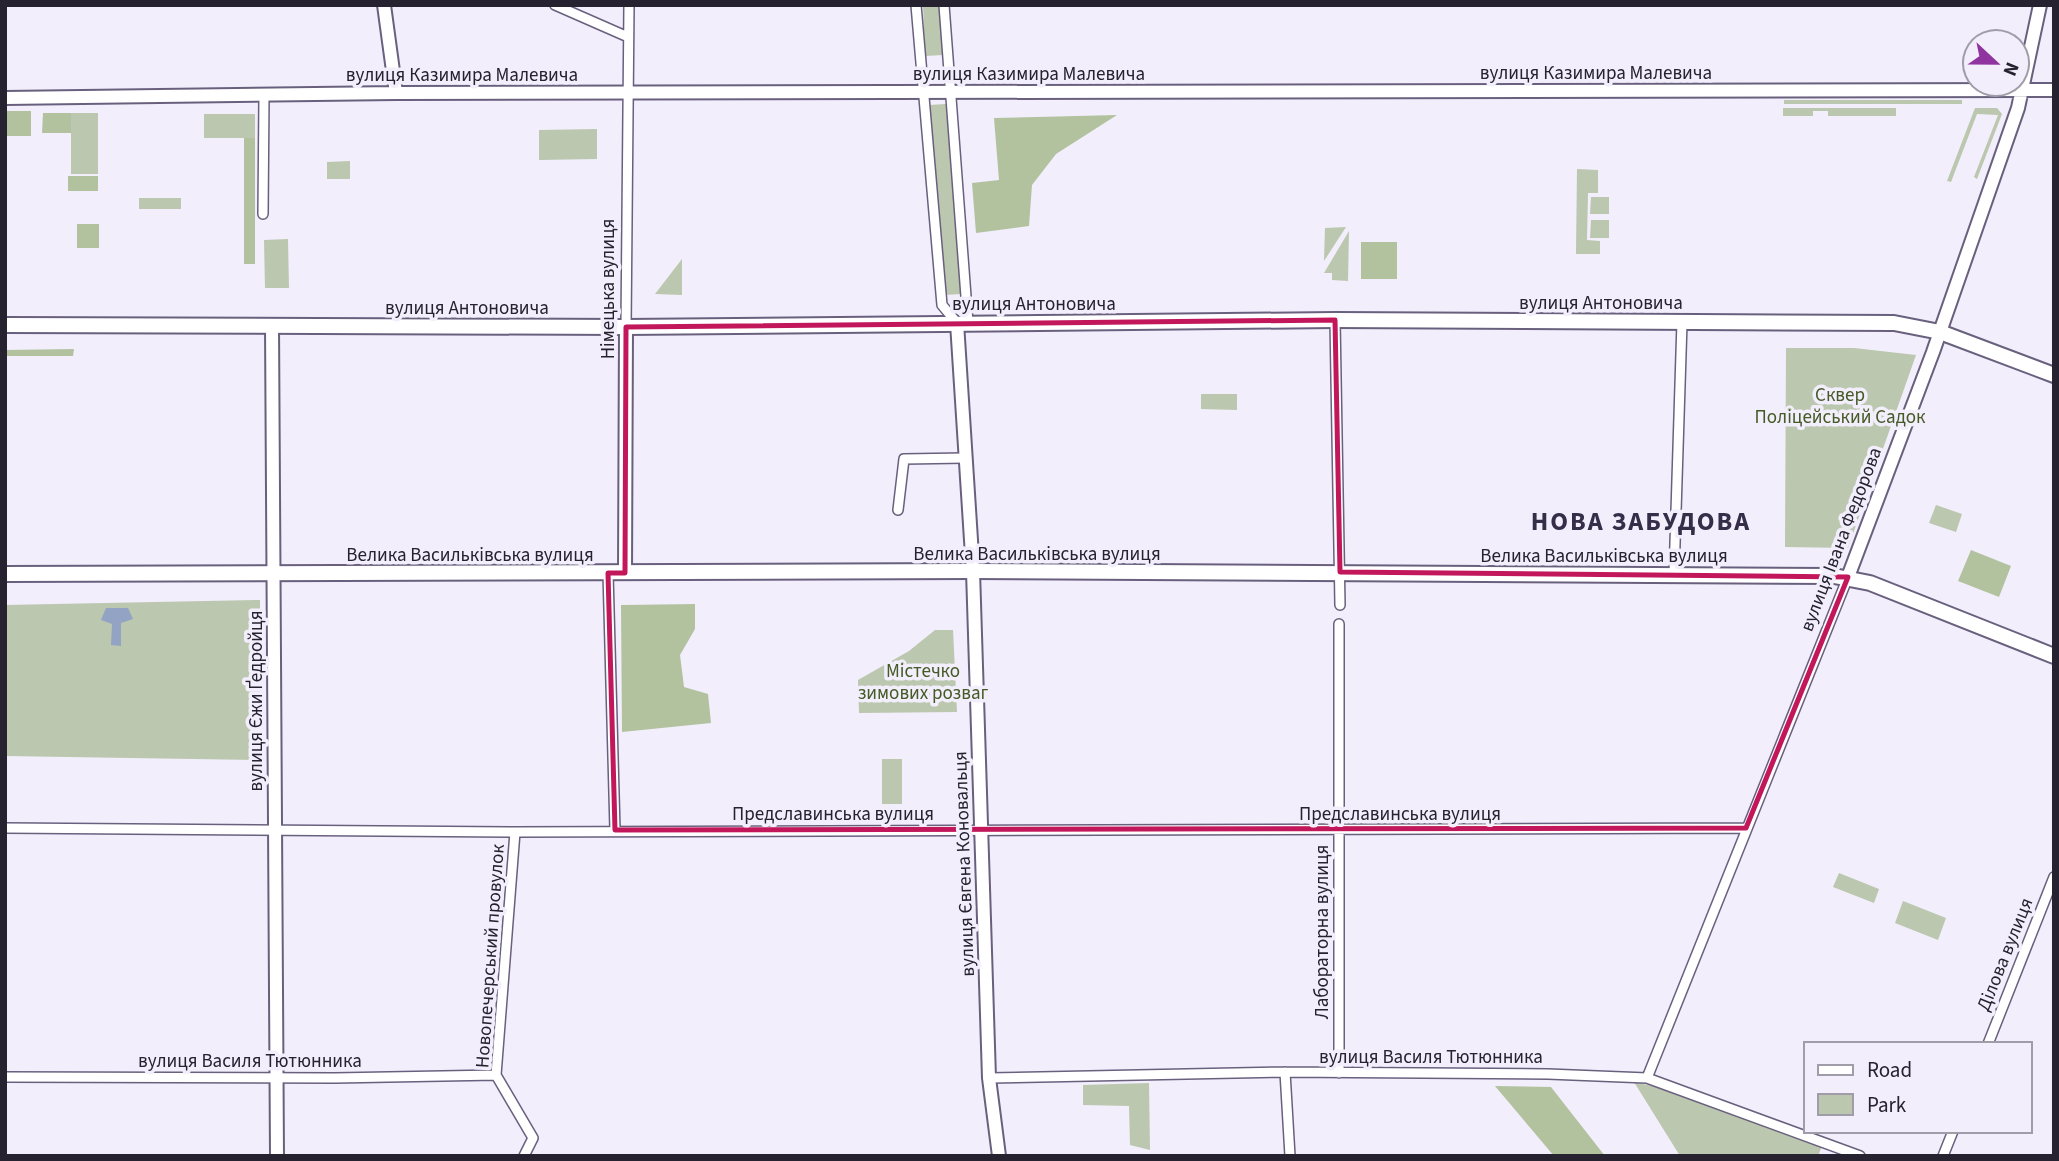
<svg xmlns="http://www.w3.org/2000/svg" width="2059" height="1161" viewBox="0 0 2059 1161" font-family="'Source Sans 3',sans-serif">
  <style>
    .green { fill: #bbc7ae }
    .forest { fill: #b2c29f }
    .water { fill: #92a3c3 }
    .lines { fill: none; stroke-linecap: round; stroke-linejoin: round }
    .street-casing { stroke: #69607e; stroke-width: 12 }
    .secondary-casing { stroke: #69607e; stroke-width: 16 }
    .primary-casing { stroke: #69607e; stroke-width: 18 }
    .street { stroke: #fff; stroke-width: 9 }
    .secondary { stroke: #fff; stroke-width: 12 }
    .primary { stroke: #fff; stroke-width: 14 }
    .marked { fill: none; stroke: #c2185b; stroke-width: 5; stroke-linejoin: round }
    .labels { text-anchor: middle; stroke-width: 7; stroke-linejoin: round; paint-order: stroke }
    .street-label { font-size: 19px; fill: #26222f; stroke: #f2eefc }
    .park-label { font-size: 19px; fill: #455a25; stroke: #f2eefc }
    .district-label { font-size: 26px; font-weight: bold; letter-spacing: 2px; fill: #362d48; stroke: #f2eefc }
  </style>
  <rect width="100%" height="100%" fill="#f2eefc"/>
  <path class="green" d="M 923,5 L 941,5 L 943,55 L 925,56 Z
    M 1784,100 L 1962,100 L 1962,104 L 1784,104 Z
    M 946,104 L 961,294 L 944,295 L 929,105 Z
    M 1783,108 L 1896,108 L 1896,116 L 1828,116 L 1828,111 L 1813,111 L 1813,116 L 1783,116 Z
    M 1975,108 L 1997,108 L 2002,114 L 1977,179 L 1974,177 L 1998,115 L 1977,114 L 1951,182 L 1947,181 Z
    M 71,113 L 98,113 L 98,174 L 71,174 Z
    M 204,114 L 255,114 L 255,138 L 204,138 Z
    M 597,129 L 597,159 L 539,160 L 539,130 Z
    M 350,161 L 350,179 L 327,179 L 327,162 Z
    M 1577,169 L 1598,170 L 1598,193 L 1588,193 L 1587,240 L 1600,241 L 1600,254 L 1576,254 Z
    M 1591,197 L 1609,197 L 1609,214 L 1590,214 Z
    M 139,198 L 181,198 L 181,209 L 139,209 Z
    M 1591,220 L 1609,220 L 1609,238 L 1590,238 Z
    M 1346,227 L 1324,261 L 1325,228 Z
    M 1349,231 L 1348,281 L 1332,280 L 1332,273 L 1324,273 Z
    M 288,239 L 289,288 L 265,288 L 264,240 Z
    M 682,259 L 682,295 L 655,294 Z
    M 1786,348 L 1854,348 L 1916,355 L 1848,548 L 1785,547 Z
    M 1201,394 L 1237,394 L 1237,410 L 1201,409 Z
    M 1936,505 L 1962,514 L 1956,532 L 1929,523 Z
    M 260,600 L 260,760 L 5,756 L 5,605 Z
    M 935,630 L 953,630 L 957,712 L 859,713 L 858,680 L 909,651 Z
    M 882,759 L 902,759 L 902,804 L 882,804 Z
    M 1839,873 L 1879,889 L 1874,903 L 1833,887 Z
    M 1903,901 L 1946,918 L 1938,940 L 1895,923 Z
    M 1634,1082 L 1684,1093 L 1822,1146 L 1818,1156 L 1680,1156 Z
    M 1149,1083 L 1150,1150 L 1130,1145 L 1129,1106 L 1083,1105 L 1083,1085 Z"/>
  <path class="forest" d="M 5,111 L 31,111 L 31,136 L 5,136 Z
    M 43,113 L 71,113 L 71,133 L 42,133 Z
    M 1117,115 L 1056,154 L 1032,185 L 1029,226 L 976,233 L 972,183 L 999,180 L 994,118 Z
    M 244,138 L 255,138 L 255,264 L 244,264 Z
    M 68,176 L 98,176 L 98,191 L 68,191 Z
    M 77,224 L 99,224 L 99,248 L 77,248 Z
    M 1361,242 L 1397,242 L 1397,279 L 1361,279 Z
    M 74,349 L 73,356 L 5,356 L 5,350 Z
    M 1971,550 L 2011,566 L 1999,597 L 1958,581 Z
    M 695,604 L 695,629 L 680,655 L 684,687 L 708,694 L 711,723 L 622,732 L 621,605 Z
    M 1495,1086 L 1551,1087 L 1605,1156 L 1554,1156 Z"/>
  <path class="water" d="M 106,608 L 128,608 L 133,619 L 121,623 L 121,646 L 111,645 L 112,624 L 101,620 Z"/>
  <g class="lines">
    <g class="street-casing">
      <path id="street" d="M 555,5 L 628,37
        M 916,5 L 942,305 L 957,323
        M 944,5 L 968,323
        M 263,214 L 264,95
        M 1335,320 L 1340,605
        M 626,327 L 629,5
        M 898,510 L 904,459 L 965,458
        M 608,573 L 615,830
        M 1674,575 L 1682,322
        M 1339,624 L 1339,1073
        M 5,828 L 515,832 L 1746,828
        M 515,832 L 496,1075 L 533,1138 L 524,1156
        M 1988,1044 L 2054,877
        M 1285,1072 L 1290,1156
        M 5,1077 L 335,1078 L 496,1075
        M 989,1078 L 1285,1072 L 1548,1074 L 1647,1078 L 1860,1156
        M 1647,1078 L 1848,577
        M 1943,1156 L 1953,1131"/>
    </g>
    <g class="secondary-casing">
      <path id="secondary" d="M 384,5 L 396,93
        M 5,98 L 396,93 L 2054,90
        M 957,323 L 973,571 L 989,1078 L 999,1156
        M 272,325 L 277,1156
        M 625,573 L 626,327
        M 1848,577 L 1933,352 L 2018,108 L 2040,5"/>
    </g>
    <g class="primary-casing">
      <path id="primary" d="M 5,325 L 626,327 L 1335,320 L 1894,323 L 1940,332 L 2054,375
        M 5,574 L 973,571 L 1834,576 L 1870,583 L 2054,656"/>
    </g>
    <use href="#street" class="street"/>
    <use href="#secondary" class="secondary"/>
    <use href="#primary" class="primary"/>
  </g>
  <path class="marked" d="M 1335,320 L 1340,572 L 1848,577 L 1746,828 L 615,830 L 608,573 L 625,573 L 626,327 Z"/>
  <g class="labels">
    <g class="street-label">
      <text x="1596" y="79">вулиця Казимира Малевича</text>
      <text x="1029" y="80">вулиця Казимира Малевича</text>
      <text x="462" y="81">вулиця Казимира Малевича</text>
      <text transform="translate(607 289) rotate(-90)" y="7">Німецька вулиця</text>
      <text x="1601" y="309">вулиця Антоновича</text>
      <text x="1034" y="310">вулиця Антоновича</text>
      <text x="467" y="314">вулиця Антоновича</text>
      <text transform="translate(1840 539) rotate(-69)" y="7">вулиця Івана Федорова</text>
      <text x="1037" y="560">Велика Васильківська вулиця</text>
      <text x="470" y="561">Велика Васильківська вулиця</text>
      <text x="1604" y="562">Велика Васильківська вулиця</text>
      <text transform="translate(255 701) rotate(-90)" y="7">вулиця Єжи Ґедройця</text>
      <text x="833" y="820">Предславинська вулиця</text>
      <text x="1400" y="820">Предславинська вулиця</text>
      <text transform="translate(963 864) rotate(-92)" y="7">вулиця Євгена Коновальця</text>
      <text transform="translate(1321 932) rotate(-90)" y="7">Лабораторна вулиця</text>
      <text transform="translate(2004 954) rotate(-68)" y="7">Ділова вулиця</text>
      <text transform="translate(489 956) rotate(-86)" y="7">Новопечерський провулок</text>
      <text x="1431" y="1063">вулиця Василя Тютюнника</text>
      <text x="250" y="1067">вулиця Василя Тютюнника</text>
    </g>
    <g class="park-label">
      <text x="1840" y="401">Сквер<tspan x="1840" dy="22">Поліцейський Садок</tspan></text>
      <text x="923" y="677">Містечко<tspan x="923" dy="22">зимових розваг</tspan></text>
    </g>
    <g class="district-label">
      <text x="1641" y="530">НОВА ЗАБУДОВА</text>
    </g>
  </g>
  <rect width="2059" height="1161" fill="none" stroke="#26222f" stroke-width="14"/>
  <rect x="1804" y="1042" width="228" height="91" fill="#f2eefc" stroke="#a09caa" stroke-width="2"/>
  <rect x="1818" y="1065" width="35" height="10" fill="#ffffff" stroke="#a09caa" stroke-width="2"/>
  <text x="1867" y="1077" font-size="21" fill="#26222f">Road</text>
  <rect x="1818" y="1094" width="35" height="21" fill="#bbc7ae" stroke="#a09caa" stroke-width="2"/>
  <text x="1867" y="1112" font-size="21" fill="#26222f">Park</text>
  <g transform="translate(1996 63) rotate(112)"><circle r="33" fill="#f2eefc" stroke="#a09caa" stroke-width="2"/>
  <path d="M0-5L12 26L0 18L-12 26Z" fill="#90349f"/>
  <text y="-10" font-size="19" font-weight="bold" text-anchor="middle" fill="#26222f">N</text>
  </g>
</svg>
